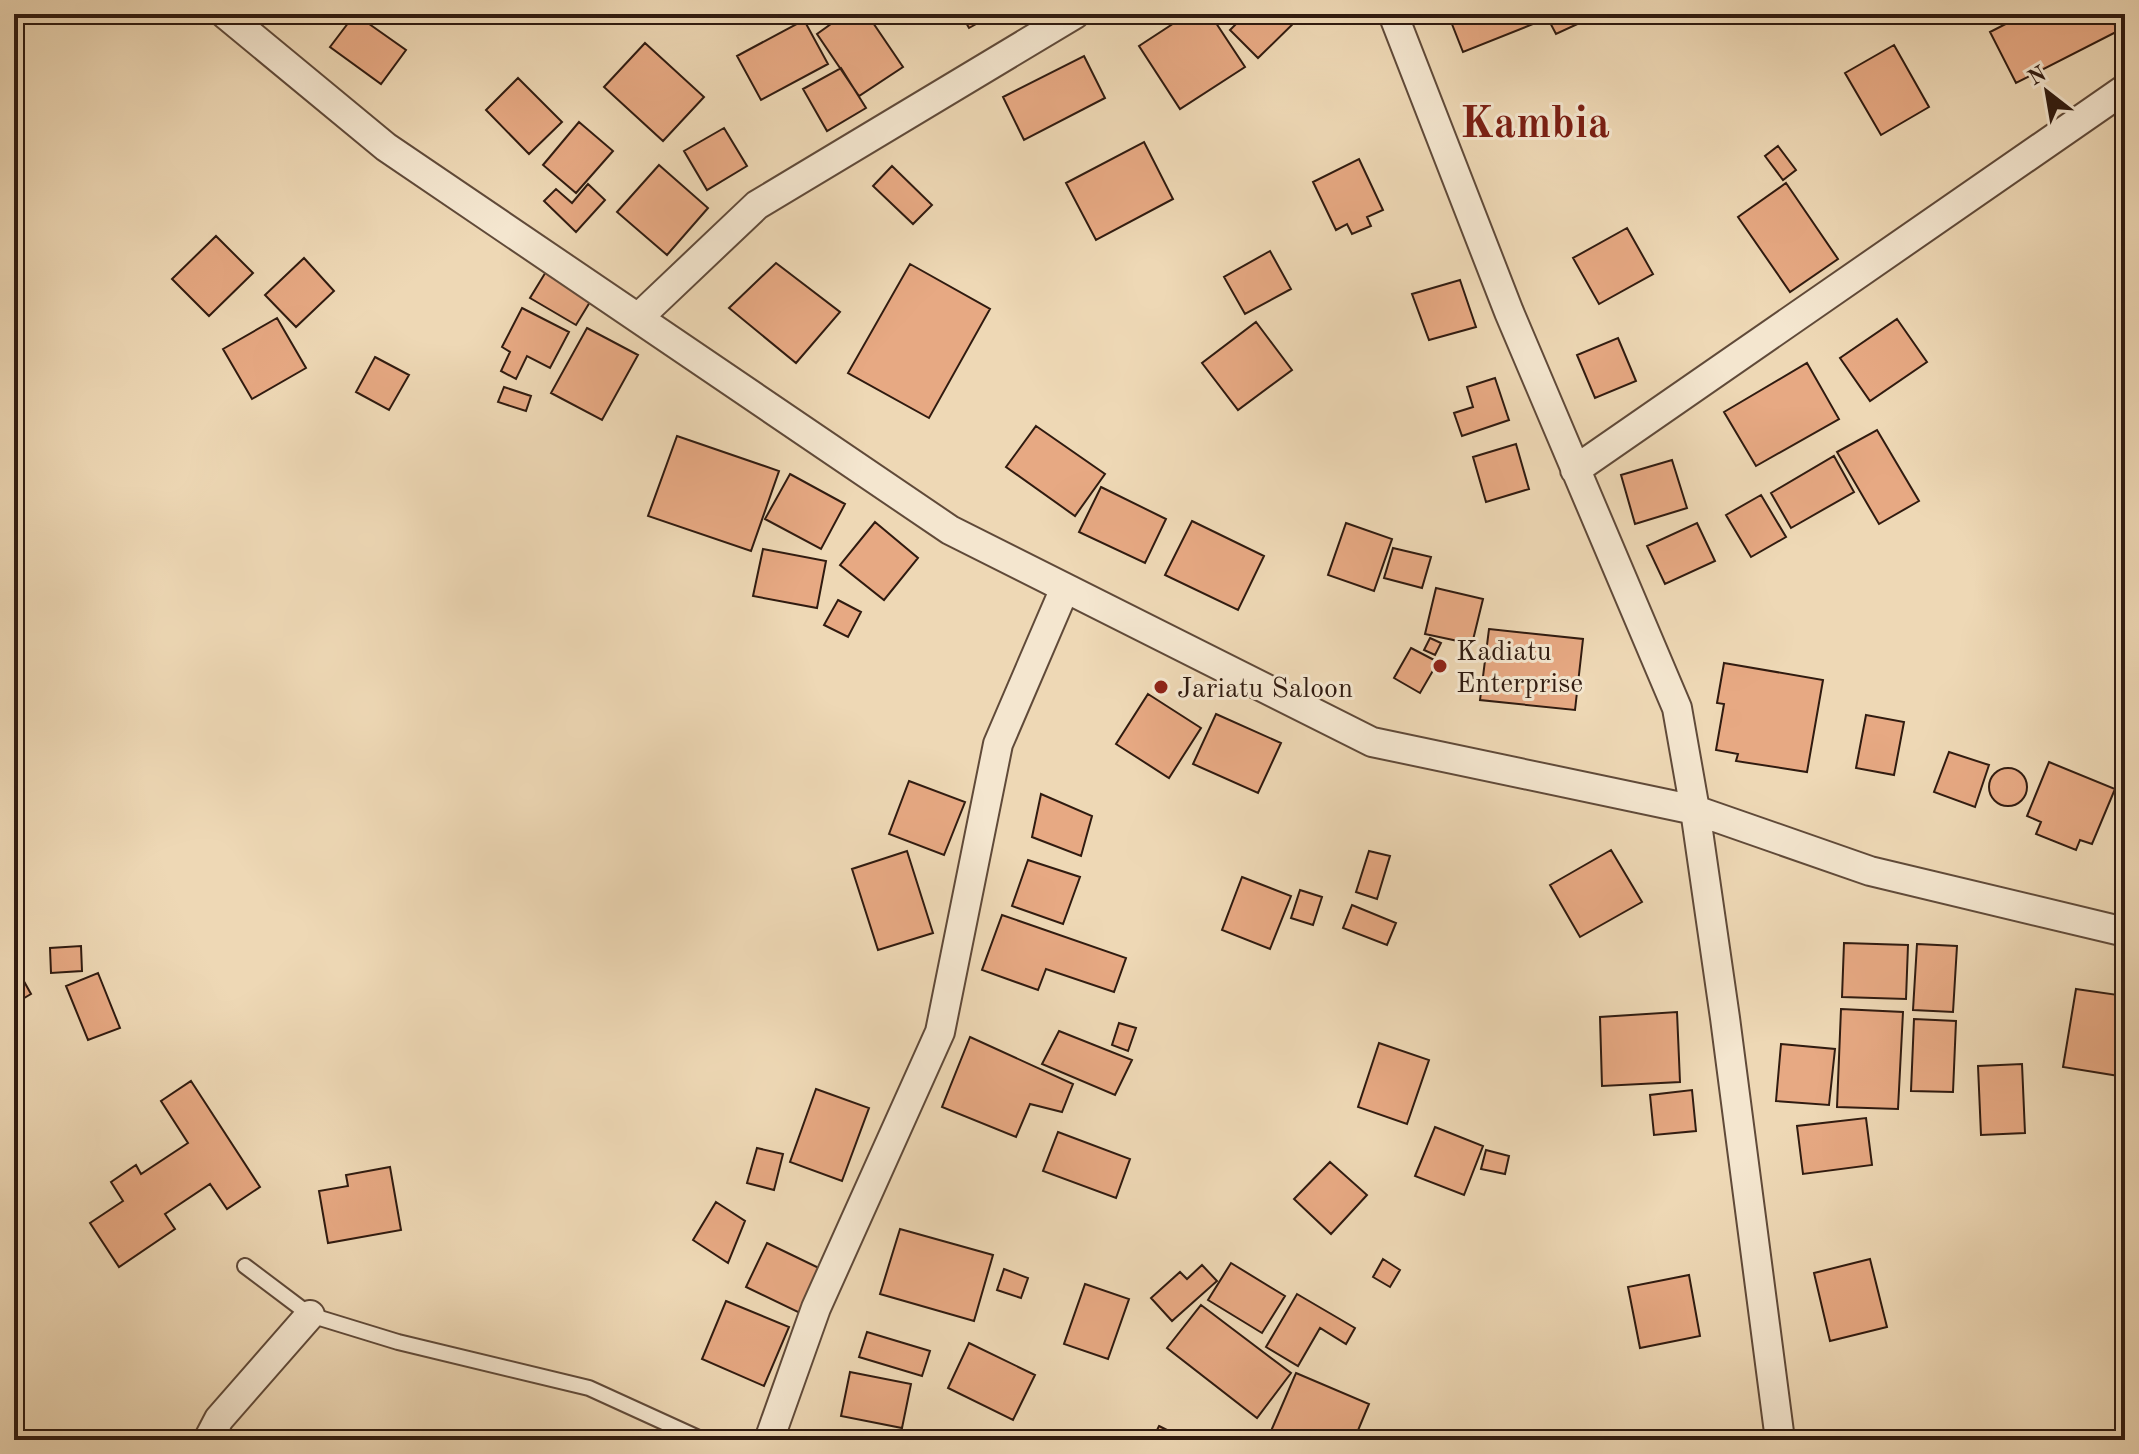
<svg xmlns="http://www.w3.org/2000/svg" width="2139" height="1454" viewBox="0 0 2139 1454" font-family="'Old Standard TT',serif">
  <style>
    .building { fill: #e7a983; stroke: #301b10; stroke-width: 2 }
    .lines { fill: none; stroke-linecap: round; stroke-linejoin: round }
    .service-casing { stroke: #604a39; stroke-width: 18 }
    .minor-casing { stroke: #604a39; stroke-width: 32 }
    .service { stroke: #f4e6cf; stroke-width: 14 }
    .minor { stroke: #f4e6cf; stroke-width: 28 }
    .poi-dot { fill: #8f2418; stroke: #f4e6cf; stroke-width: 3 }
    .labels { text-anchor: middle; stroke-width: 6; stroke-linejoin: round; paint-order: stroke }
    .poi-label { font-size: 28px; fill: #301b10; stroke: #f4e6cf; text-anchor: start }
    .town-label { font-size: 44px; font-weight: bold; fill: #7a1f14; stroke: #f4e6cf }
  </style>
  <rect width="100%" height="100%" fill="#eed8b5"/>
  <filter id="stains"><feTurbulence type="fractalNoise" baseFrequency=".0025" numOctaves="4"/><feColorMatrix values="0 0 0 0 .2 0 0 0 0 .09 0 0 0 0 .02 0 0 0 .5 -.17"/></filter>
  <radialGradient id="worn" r=".72"><stop offset=".6" stop-color="#630" stop-opacity="0"/><stop offset="1" stop-color="#630" stop-opacity=".3"/></radialGradient>
  <path class="building" d="M 355,14 L 406,50 L 381,84 L 330,47 Z
    M 845,14 L 867,14 L 903,67 L 859,96 L 817,34 Z
    M 961,14 L 994,14 L 969,28 Z
    M 1188,14 L 1210,14 L 1245,67 L 1180,109 L 1139,46 Z
    M 1246,14 L 1299,14 L 1301,16 L 1258,58 L 1230,30 Z
    M 1448,14 L 1535,14 L 1538,22 L 1463,52 Z
    M 1580,14 L 1584,21 L 1556,34 L 1546,15 Z
    M 2025,14 L 2109,14 L 2118,31 L 2016,83 L 1990,32 Z
    M 804,20 L 828,64 L 761,100 L 737,56 Z
    M 645,43 L 704,97 L 663,141 L 604,87 Z
    M 1894,45 L 1929,107 L 1881,135 L 1845,73 Z
    M 1084,56 L 1105,98 L 1024,140 L 1003,97 Z
    M 841,68 L 866,108 L 827,131 L 803,89 Z
    M 518,78 L 562,122 L 529,154 L 486,110 Z
    M 579,122 L 613,151 L 576,193 L 543,165 Z
    M 724,128 L 747,166 L 707,190 L 684,151 Z
    M 1144,142 L 1173,199 L 1096,240 L 1066,183 Z
    M 1778,146 L 1796,170 L 1783,180 L 1765,156 Z
    M 1359,159 L 1383,210 L 1367,217 L 1371,226 L 1352,234 L 1347,224 L 1336,230 L 1313,182 Z
    M 659,165 L 708,208 L 667,255 L 617,212 Z
    M 892,166 L 932,205 L 913,224 L 873,186 Z
    M 1786,183 L 1838,259 L 1790,292 L 1738,217 Z
    M 588,184 L 605,200 L 576,232 L 544,201 L 556,189 L 572,203 Z
    M 1627,228 L 1653,274 L 1599,304 L 1573,258 Z
    M 216,236 L 253,273 L 209,316 L 172,279 Z
    M 1270,251 L 1291,289 L 1245,314 L 1224,277 Z
    M 304,258 L 334,291 L 296,327 L 265,295 Z
    M 776,263 L 840,312 L 796,363 L 729,308 Z
    M 910,264 L 990,309 L 929,418 L 848,373 Z
    M 547,270 L 593,297 L 576,325 L 530,298 Z
    M 1460,280 L 1476,327 L 1429,340 L 1412,294 Z
    M 522,308 L 569,332 L 550,368 L 527,356 L 516,379 L 501,371 L 510,352 L 502,347 Z
    M 277,318 L 306,368 L 252,399 L 223,349 Z
    M 1897,319 L 1927,362 L 1870,401 L 1840,358 Z
    M 1256,322 L 1292,370 L 1238,410 L 1202,363 Z
    M 587,328 L 638,355 L 602,420 L 551,393 Z
    M 1618,338 L 1636,381 L 1595,398 L 1577,355 Z
    M 375,357 L 409,375 L 389,410 L 356,392 Z
    M 1807,363 L 1839,419 L 1756,466 L 1724,412 Z
    M 1495,378 L 1509,420 L 1462,436 L 1454,413 L 1473,407 L 1467,387 Z
    M 504,387 L 531,396 L 526,411 L 498,402 Z
    M 1036,426 L 1105,474 L 1075,516 L 1006,467 Z
    M 1877,430 L 1919,501 L 1879,524 L 1837,452 Z
    M 677,436 L 779,471 L 751,551 L 648,516 Z
    M 1516,444 L 1529,489 L 1486,502 L 1473,457 Z
    M 1834,456 L 1854,492 L 1791,528 L 1771,493 Z
    M 1672,460 L 1687,508 L 1635,524 L 1621,475 Z
    M 790,474 L 845,504 L 821,549 L 765,519 Z
    M 1101,487 L 1166,519 L 1145,563 L 1079,532 Z
    M 1761,495 L 1786,537 L 1751,557 L 1726,515 Z
    M 1192,521 L 1264,556 L 1238,610 L 1165,575 Z
    M 875,522 L 918,558 L 884,600 L 840,565 Z
    M 1346,523 L 1392,539 L 1374,591 L 1328,575 Z
    M 1697,523 L 1715,561 L 1665,584 L 1647,546 Z
    M 1393,548 L 1431,557 L 1422,588 L 1384,578 Z
    M 763,549 L 826,561 L 817,608 L 753,596 Z
    M 1436,588 L 1483,599 L 1472,644 L 1425,634 Z
    M 838,600 L 861,612 L 848,637 L 824,625 Z
    M 1489,629 L 1583,639 L 1575,710 L 1480,700 Z
    M 1430,638 L 1441,643 L 1435,655 L 1424,650 Z
    M 1411,648 L 1438,662 L 1420,693 L 1394,678 Z
    M 1724,663 L 1823,680 L 1807,772 L 1736,761 L 1738,754 L 1716,750 L 1724,704 L 1717,703 Z
    M 1148,694 L 1201,728 L 1169,778 L 1116,744 Z
    M 1216,714 L 1281,743 L 1258,793 L 1193,764 Z
    M 1866,715 L 1904,722 L 1894,775 L 1856,768 Z
    M 1949,752 L 1989,765 L 1975,807 L 1934,792 Z
    M 2049,762 L 2115,789 L 2092,844 L 2080,840 L 2076,850 L 2036,834 L 2041,822 L 2027,816 Z
    M1989 787a19 19 0 1 1 38 0a19 19 0 1 1-38 0Z
    M 909,781 L 965,802 L 944,855 L 889,834 Z
    M 1041,794 L 1092,816 L 1081,856 L 1032,837 Z
    M 1611,850 L 1642,902 L 1580,937 L 1550,885 Z
    M 907,851 L 933,933 L 878,950 L 852,869 Z
    M 1369,851 L 1390,856 L 1377,899 L 1356,892 Z
    M 1028,860 L 1080,877 L 1063,924 L 1012,906 Z
    M 1242,877 L 1291,896 L 1270,949 L 1222,930 Z
    M 1300,890 L 1322,897 L 1313,925 L 1291,918 Z
    M 1352,905 L 1396,923 L 1387,945 L 1343,928 Z
    M 1002,915 L 1126,958 L 1114,992 L 1046,969 L 1038,990 L 982,970 Z
    M 1844,943 L 1908,945 L 1906,999 L 1842,997 Z
    M 1917,944 L 1957,946 L 1953,1012 L 1913,1010 Z
    M 81,946 L 82,971 L 51,973 L 50,948 Z
    M 98,973 L 120,1028 L 88,1040 L 66,986 Z
    M 21,976 L 31,994 L 14,1004 L 14,980 Z
    M 2076,989 L 2125,996 L 2125,1077 L 2063,1067 Z
    M 1841,1009 L 1903,1012 L 1898,1109 L 1837,1107 Z
    M 1677,1012 L 1680,1082 L 1602,1086 L 1600,1017 Z
    M 1914,1019 L 1956,1021 L 1953,1092 L 1911,1091 Z
    M 1119,1023 L 1136,1028 L 1128,1051 L 1112,1045 Z
    M 1059,1031 L 1132,1060 L 1115,1095 L 1042,1064 Z
    M 970,1037 L 1073,1084 L 1062,1112 L 1030,1104 L 1016,1137 L 942,1107 Z
    M 1379,1043 L 1429,1060 L 1407,1124 L 1358,1107 Z
    M 1781,1044 L 1835,1049 L 1829,1105 L 1776,1101 Z
    M 2022,1064 L 2025,1133 L 1981,1135 L 1978,1066 Z
    M 191,1081 L 260,1187 L 227,1209 L 210,1184 L 165,1214 L 175,1229 L 119,1267 L 90,1223 L 123,1201 L 111,1182 L 136,1165 L 141,1174 L 188,1143 L 161,1101 Z
    M 816,1089 L 869,1108 L 842,1181 L 790,1162 Z
    M 1692,1090 L 1696,1131 L 1654,1135 L 1650,1095 Z
    M 1866,1118 L 1872,1165 L 1803,1174 L 1797,1126 Z
    M 1435,1127 L 1483,1146 L 1464,1195 L 1415,1176 Z
    M 1058,1132 L 1130,1159 L 1116,1198 L 1043,1171 Z
    M 757,1148 L 783,1154 L 774,1190 L 747,1183 Z
    M 1486,1150 L 1509,1156 L 1505,1174 L 1481,1169 Z
    M 1330,1162 L 1367,1195 L 1331,1234 L 1294,1199 Z
    M 390,1167 L 401,1230 L 328,1243 L 319,1191 L 348,1186 L 346,1175 Z
    M 716,1202 L 745,1221 L 728,1263 L 693,1240 Z
    M 900,1229 L 993,1255 L 974,1321 L 880,1294 Z
    M 767,1243 L 821,1269 L 800,1313 L 746,1287 Z
    M 1383,1259 L 1400,1270 L 1390,1287 L 1373,1277 Z
    M 1870,1259 L 1887,1327 L 1830,1341 L 1814,1273 Z
    M 1231,1263 L 1285,1296 L 1262,1333 L 1208,1300 Z
    M 1202,1265 L 1217,1281 L 1172,1321 L 1151,1298 L 1180,1272 L 1187,1279 Z
    M 1004,1269 L 1028,1278 L 1021,1298 L 997,1290 Z
    M 1689,1275 L 1700,1336 L 1640,1348 L 1628,1287 Z
    M 1085,1284 L 1129,1299 L 1108,1359 L 1064,1344 Z
    M 1297,1294 L 1355,1328 L 1346,1344 L 1320,1328 L 1298,1366 L 1266,1347 Z
    M 726,1301 L 789,1327 L 764,1386 L 702,1359 Z
    M 1201,1305 L 1291,1373 L 1257,1418 L 1167,1348 Z
    M 867,1332 L 930,1351 L 922,1376 L 859,1357 Z
    M 969,1343 L 1035,1375 L 1013,1420 L 948,1388 Z
    M 850,1372 L 911,1384 L 902,1428 L 841,1416 Z
    M 1296,1373 L 1369,1404 L 1354,1440 L 1289,1440 L 1271,1431 Z
    M 1159,1426 L 1187,1440 L 1152,1440 Z"/>
  <g class="lines">
    <g class="service-casing">
      <path id="service" d="M 245,1266 L 310,1315 L 398,1342 L 589,1388 L 703,1440"/>
    </g>
    <g class="minor-casing">
      <path id="minor" d="M 225,14 L 386,147 L 950,530 L 1372,742 L 1695,810 L 1870,871 L 2125,932
        M 1393,14 L 1509,312 L 1677,708 L 1695,810 L 1725,1018 L 1780,1440
        M 638,318 L 757,205 L 1075,14
        M 1575,470 L 2125,89
        M 208,1440 L 219,1419 L 310,1315
        M 769,1440 L 816,1308 L 940,1032 L 998,744 L 1065,588"/>
    </g>
    <use href="#service" class="service"/>
    <use href="#minor" class="minor"/>
  </g>
  <g class="poi-dot">
    <circle cx="1440" cy="666" r="8"/>
    <circle cx="1161" cy="687" r="8"/>
  </g>
  <g class="labels">
    <g class="poi-label">
      <text x="1456" y="660">Kadiatu<tspan x="1456" dy="32">Enterprise</tspan></text>
      <text x="1177" y="697">Jariatu Saloon</text>
    </g>
    <g class="town-label">
      <text x="1535" y="137">Kambia</text>
    </g>
  </g>
  <rect width="2139" height="1454" fill="none" stroke="#eed8b5" stroke-width="48"/>
  <rect x="16" y="16" width="2107" height="1422" fill="none" stroke="#301b10" stroke-width="4"/>
  <rect x="24" y="24" width="2091" height="1406" fill="none" stroke="#301b10" stroke-width="2"/>
  <g transform="translate(2047 92) rotate(329)" stroke="#f4e6cf" stroke-width="6" paint-order="stroke">
  <path d="M0-6L14 30L0 20L-14 30Z" fill="#301b10"/>
  <text y="-12" font-size="22" font-weight="bold" text-anchor="middle" fill="#301b10">N</text>
  </g>
  <rect width="100%" height="100%" filter="url(#stains)"/>
  <rect width="100%" height="100%" fill="url(#worn)"/>
</svg>
